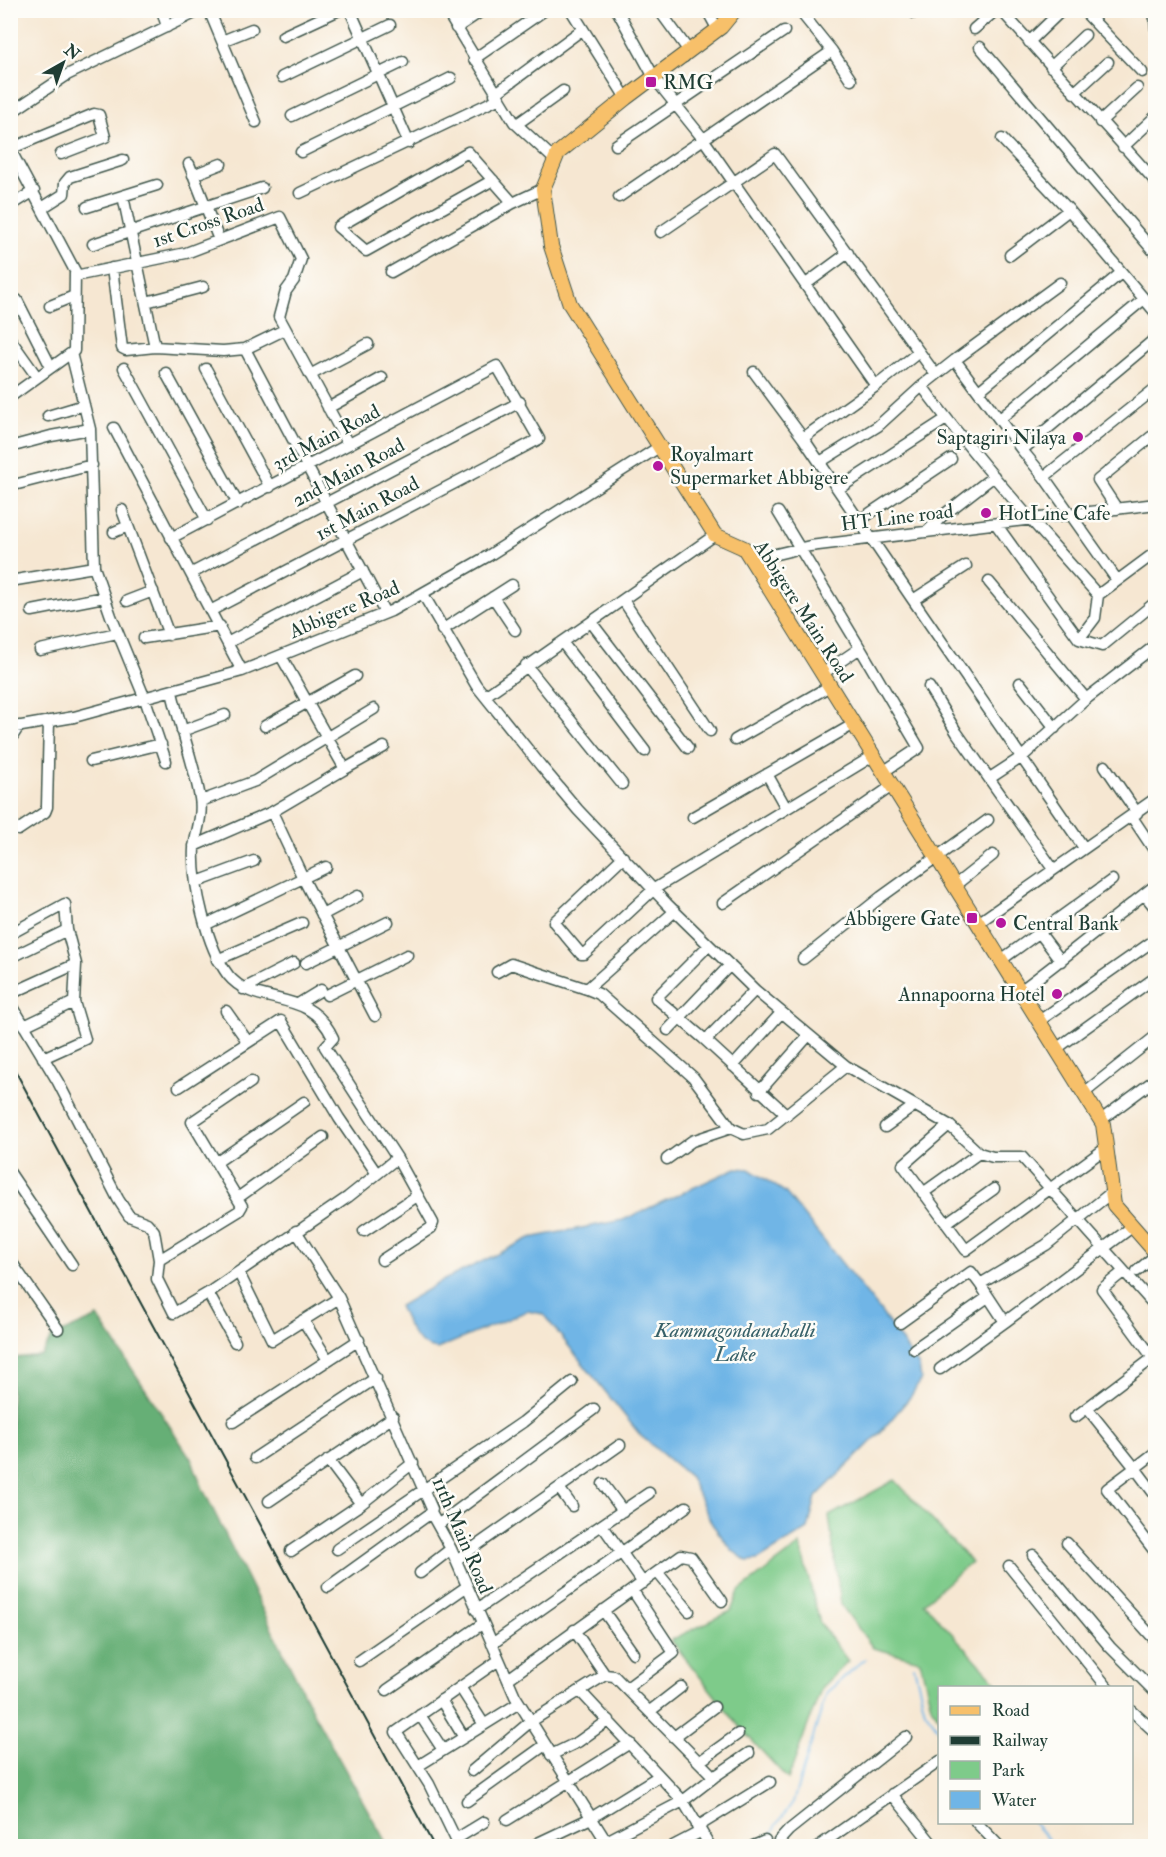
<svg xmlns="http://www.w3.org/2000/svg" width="1166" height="1857" viewBox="0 0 1166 1857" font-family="'IM FELL Double Pica',serif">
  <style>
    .green { fill: #7ecb8a; stroke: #4e845f; stroke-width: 1.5 }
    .forest { fill: #66af76; stroke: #427655; stroke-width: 1.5 }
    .water { fill: #6fb5e6; stroke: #47798d; stroke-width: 1.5 }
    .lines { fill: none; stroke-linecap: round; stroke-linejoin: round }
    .stream { stroke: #6fb5e6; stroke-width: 2 }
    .minor-casing { stroke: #3f564c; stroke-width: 13 }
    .major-casing { stroke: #3f564c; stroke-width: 16 }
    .minor { stroke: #fff; stroke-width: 10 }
    .major { stroke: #f7c06b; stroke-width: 14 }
    .rail { stroke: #1f3d34; stroke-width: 2 }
    .poi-dot { fill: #b5179e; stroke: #fdfcf7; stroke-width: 2 }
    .labels { text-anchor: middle; stroke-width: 5; stroke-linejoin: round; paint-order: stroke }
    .poi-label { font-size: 20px; fill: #1f3d34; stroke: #fdfcf7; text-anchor: start }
    .street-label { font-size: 20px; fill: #1f3d34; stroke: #fdfcf7 }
    .water-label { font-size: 21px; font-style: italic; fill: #376169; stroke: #fdfcf7 }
  </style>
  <rect width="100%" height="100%" fill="#fdfcf7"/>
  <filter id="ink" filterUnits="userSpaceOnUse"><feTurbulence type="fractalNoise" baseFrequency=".0167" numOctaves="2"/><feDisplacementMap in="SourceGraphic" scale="12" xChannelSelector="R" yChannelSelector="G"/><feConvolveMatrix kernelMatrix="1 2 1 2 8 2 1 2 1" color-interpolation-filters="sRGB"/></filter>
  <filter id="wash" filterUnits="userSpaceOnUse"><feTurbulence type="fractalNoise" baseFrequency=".008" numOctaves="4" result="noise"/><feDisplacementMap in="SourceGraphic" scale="24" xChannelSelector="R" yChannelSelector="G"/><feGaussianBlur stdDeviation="1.35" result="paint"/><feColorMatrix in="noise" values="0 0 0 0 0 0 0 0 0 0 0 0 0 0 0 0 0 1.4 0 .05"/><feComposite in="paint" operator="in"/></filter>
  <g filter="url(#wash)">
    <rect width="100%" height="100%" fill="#f6e7d2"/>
    <path class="green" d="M 895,1480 L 971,1562 L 924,1603 L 1001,1687 L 940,1688 L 939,1718 L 931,1706 L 920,1660 L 873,1648 L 841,1605 L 829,1516 Z
      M 800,1545 L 820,1623 L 848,1661 L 822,1687 L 788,1779 L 742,1730 L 671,1640 L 731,1611 L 739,1591 Z"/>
    <path class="forest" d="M 98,1317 L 192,1460 L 203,1489 L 314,1714 L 388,1846 L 11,1846 L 11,1364 L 14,1358 L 41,1355 L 52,1337 Z"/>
    <path class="water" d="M 736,1168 L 749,1169 L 785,1192 L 881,1312 L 919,1366 L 921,1379 L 911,1396 L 879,1434 L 816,1497 L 808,1529 L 758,1560 L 747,1561 L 733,1551 L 712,1524 L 690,1477 L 641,1436 L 543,1314 L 527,1311 L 437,1349 C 415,1347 407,1325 399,1306 L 442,1281 L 530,1238 L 623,1220 Z"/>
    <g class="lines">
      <path class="stream" d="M 914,1666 L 925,1711 L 940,1731
        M 1033,1822 L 1054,1846
        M 767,1846 L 776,1826 L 793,1802 L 827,1692 L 865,1659"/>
    </g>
  </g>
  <g filter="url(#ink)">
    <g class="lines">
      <g class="minor-casing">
        <path id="minor" d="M 162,10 L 167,27
          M 209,10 L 256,122
          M 350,10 L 409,143
          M 446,10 L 514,122 L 555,160
          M 571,10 L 626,98
          M 617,10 L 655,79 L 704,140 L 876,386 L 919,352
          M 659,10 L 686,47 L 684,57
          M 707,10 L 718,30
          M 912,10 L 914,13 L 919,10
          M 1001,10 L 1156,182
          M 1083,10 L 1142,72
          M 1154,10 L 1156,29
          M 456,28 L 483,10
          M 974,29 L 996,10
          M 283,36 L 339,10
          M 222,41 L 252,29
          M 1029,42 L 1059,13
          M 980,47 L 1156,254
          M 832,51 L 851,80
          M 474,59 L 545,10
          M 1051,67 L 1085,35
          M 282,77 L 390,25
          M 1074,93 L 1108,62
          M 495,94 L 583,29
          M 10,113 L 67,75 L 201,10
          M 292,116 L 403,62
          M 1100,122 L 1137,88
          M 517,124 L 563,91
          M 1002,139 L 1069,210 L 1156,313
          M 616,145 L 784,31
          M 1123,147 L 1155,117
          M 10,149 L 75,271 L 74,351 L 10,397
          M 10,149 L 94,114 L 99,115 L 105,137 L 61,154
          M 301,152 L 451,78
          M 189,164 L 219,240
          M 193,175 L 221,164
          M 493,180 L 366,251 L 338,227 L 468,152 L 513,203
          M 300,193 L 498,99
          M 123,196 L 155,347 L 223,351 L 245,349 L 282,331
          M 619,197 L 832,51 L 799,10
          M 10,206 L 34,191
          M 87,207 L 157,185
          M 42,208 L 64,194 L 65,183 L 70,177 L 123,160
          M 661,232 L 775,154 L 936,375
          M 93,244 L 262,188
          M 1010,255 L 1069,210
          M 112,268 L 122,348 L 126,350 L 155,347
          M 391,272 L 513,203 L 543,189
          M 75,276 L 186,253 L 280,217 L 301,259 L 294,280 L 286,291 L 279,317 L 348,444
          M 1060,283 L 955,360 L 1022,450 L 1156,338
          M 806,284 L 848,253
          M 17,300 L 51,367
          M 146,302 L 203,287
          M 50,306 L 74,296
          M 10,339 L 37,377
          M 245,349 L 385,613
          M 71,353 L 90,429 L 94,567 L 111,616 L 145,699 L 166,761
          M 955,360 L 922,386 C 976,459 1037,527 1098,595 L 1156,552
          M 124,368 L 207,520
          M 206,369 L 270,487
          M 754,372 L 803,438 L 913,600 L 966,566
          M 166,373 L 238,504
          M 310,375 L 368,344
          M 980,390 L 1121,273
          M 328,408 L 382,378
          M 48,416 L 84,405
          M 1001,418 L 1144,299
          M 114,428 L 242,671
          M 803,438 L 876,386
          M 10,447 L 51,436 L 90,429
          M 1022,450 L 1044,477 L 1156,388
          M 820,462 L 878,426 L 922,386
          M 1044,477 L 1117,580
          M 10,486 L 92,465
          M 838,489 L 946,419
          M 1117,509 L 1098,480 L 1151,437
          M 122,510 L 169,635
          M 778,512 L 860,648 L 822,674
          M 860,520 L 951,459
          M 996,524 L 1079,639 L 1095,618 L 1098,595
          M 114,532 L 128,526
          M 927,532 L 941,517 L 994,476
          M 171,538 L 497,366 L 539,439 L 212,610
          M 751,560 L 810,546 L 1156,504
          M 192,573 L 520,402
          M 10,581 L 94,567
          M 989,582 L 1086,699
          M 423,594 L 476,685 L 541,766 L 578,810 L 667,904 L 755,990 L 846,1066 L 949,1125 L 979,1153 L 993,1157 L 1022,1157 L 1156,1307
          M 493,597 L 515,630
          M 623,600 L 710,731
          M 913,600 L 1084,848
          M 127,601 L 153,591
          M 32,611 L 104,597
          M 591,622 L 715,535
          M 442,630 L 512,585
          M 144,638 L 220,626
          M 1079,639 L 1102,646 L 1156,602
          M 229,642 L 363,571
          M 860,648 L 919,748 L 883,772
          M 40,650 L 117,633
          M 281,656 L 345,769 L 384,747
          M 526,665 L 622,784
          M 1020,683 L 1055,728
          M 929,687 L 957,733 L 1053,869
          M 172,692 C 180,727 194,763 200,798 C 203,816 196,832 194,848 C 192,883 207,947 228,975 C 256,1010 309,985 333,1038 L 325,1047 L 397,1158 L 433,1223 L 431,1228 L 382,1260
          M 485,696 L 562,642
          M 265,726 L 355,676
          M 10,728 L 74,717 L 242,671 L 391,611 L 488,556 L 659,447
          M 182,731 L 225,715
          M 10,740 L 19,726
          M 735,740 L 830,686
          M 645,751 L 562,642 L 591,622 L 688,748
          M 91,761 L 161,744
          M 1105,766 L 1137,813
          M 345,769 L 272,812 L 303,878 L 375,1016
          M 767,774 L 786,808
          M 990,778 L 1022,757 L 1086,699 L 1156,645
          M 201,801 L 255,781 L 374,709
          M 693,817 L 854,724
          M 1132,817 L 1156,853
          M 18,830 L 45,812 L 47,807 L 49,721
          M 194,846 L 272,812
          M 623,857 L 554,922 L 581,954 L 584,954 L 654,889 L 873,756
          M 197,882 L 254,861
          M 954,886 L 993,855
          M 1144,894 L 1156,909
          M 723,903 L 892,786
          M 322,915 L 358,896
          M 978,923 L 1156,798
          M 207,924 L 326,867
          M 1039,932 L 1061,961
          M 10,934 L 65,904 L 67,930 L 76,964 L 74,1002 L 85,1039 L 43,1058
          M 709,945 L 656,998 L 703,1038 L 787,1115
          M 10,958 L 67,930
          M 803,959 L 881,897 L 988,820
          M 217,960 L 302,923
          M 1001,960 L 1112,880
          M 306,963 L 388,922
          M 497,972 L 511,964 L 587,989 L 675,911
          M 243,989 L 294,963
          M 587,989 L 599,994 L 693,1077 L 731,1128 L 744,1134 L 768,1129 L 846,1066
          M 1020,991 C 1066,957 1110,920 1156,885
          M 10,994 L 76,964
          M 327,995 L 407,955
          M 10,1002 L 58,1082 L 118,1199 L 129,1216 L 147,1223 L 154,1231 L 159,1260 L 157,1279 L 174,1313 L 208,1293
          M 298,1004 L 321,990
          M 226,1011 L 248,1042
          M 1039,1021 L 1156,939
          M 24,1026 L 74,1002
          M 668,1030 L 730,965
          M 706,1040 L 755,990
          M 1056,1049 L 1156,977
          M 733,1066 L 781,1013
          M 179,1087 L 281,1021 L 339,1118 L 377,1174 L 348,1197 L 208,1293 L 235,1342
          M 759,1092 L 808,1036
          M 1084,1093 L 1156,1036
          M 1101,1120 L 1156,1079
          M 949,1125 L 903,1165 L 966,1250 L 1106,1148
          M 885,1127 L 914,1106
          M 667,1159 L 692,1141 L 731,1128
          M 217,1162 L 304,1102
          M 10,1173 L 72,1265
          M 377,1174 L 397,1158
          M 923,1193 L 979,1153
          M 239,1197 L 323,1137
          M 946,1223 L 994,1189
          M 296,1231 L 339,1298 L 432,1509 L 431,1513 L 451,1549 L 515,1696 L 609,1846
          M 364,1231 L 417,1196
          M 10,1260 L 58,1329
          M 159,1260 L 239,1211 L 242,1206 L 192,1122 L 251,1082
          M 1137,1271 L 1156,1255
          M 1123,1272 L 1102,1289 L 1153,1358 L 1156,1356
          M 239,1273 L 272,1340 L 339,1298
          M 303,1320 L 328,1360
          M 1005,1322 L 1132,1227
          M 900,1323 L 971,1272 L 980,1284 L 1046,1245 L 1112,1192
          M 914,1349 L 988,1297
          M 940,1369 L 1005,1322 L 980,1284
          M 1087,1408 L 1135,1468 L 1107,1489 L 1156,1553
          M 1075,1417 L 1153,1358
          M 233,1422 L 359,1340
          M 1156,1452 L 1135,1468 L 1156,1496
          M 255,1458 L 376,1378
          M 328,1460 L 361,1504
          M 603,1484 L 623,1511
          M 559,1488 L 572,1506
          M 269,1501 L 393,1417
          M 439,1524 L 594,1409
          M 602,1525 L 643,1583
          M 1067,1543 L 1156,1641
          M 337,1549 L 523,1422 L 572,1382
          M 291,1551 L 361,1504 L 413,1463
          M 1033,1555 L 1110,1647 L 1156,1693
          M 456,1560 L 620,1445
          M 1009,1566 L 1108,1688
          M 420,1573 L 451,1549
          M 658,1573 L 689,1611
          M 328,1587 L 431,1513
          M 476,1610 L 649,1493
          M 603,1610 L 633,1653
          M 574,1630 L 605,1675
          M 492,1644 L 686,1507
          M 359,1661 L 466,1587
          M 508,1679 L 681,1555 L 691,1557 L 722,1601
          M 460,1687 L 483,1723
          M 627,1688 L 674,1653 L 633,1591
          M 387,1690 L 482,1624
          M 580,1691 L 683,1801 L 710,1846
          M 441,1700 L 463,1736
          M 650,1711 L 681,1687
          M 1132,1711 L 1156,1733
          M 420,1715 L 443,1750
          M 674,1737 L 714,1707
          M 551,1755 L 578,1742 L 609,1720
          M 699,1762 L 738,1734
          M 418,1766 L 519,1703
          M 472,1771 L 530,1722 L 605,1675 L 614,1676 L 714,1777 L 683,1801 L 597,1846
          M 714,1777 L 749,1753
          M 892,1794 L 934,1846
          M 467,1801 L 545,1745
          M 507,1820 L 630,1743
          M 976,1822 L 999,1846
          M 697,1827 L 770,1782
          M 456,1839 L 484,1822
          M 538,1843 L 591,1818 L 659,1776
          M 459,1846 L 429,1784 L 396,1732 L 499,1660
          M 673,1846 L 700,1832
          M 753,1846 L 765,1841
          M 780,1846 L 779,1841 L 789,1830 L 906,1737
          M 819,1846 L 940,1761"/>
      </g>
      <g class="major-casing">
        <path id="major" d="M 735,10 L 721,27 L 626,98 L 558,153 L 543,189 L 551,246 L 570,304 L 715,535 L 744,548 L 1103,1124 L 1114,1205 L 1156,1253"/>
      </g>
      <use href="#minor" class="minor"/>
      <use href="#major" class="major"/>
      <path class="rail" d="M 10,1061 L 434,1846"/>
    </g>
  </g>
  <g class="poi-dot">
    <rect x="645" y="76" width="12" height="12" rx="3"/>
    <circle cx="1078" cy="437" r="6"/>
    <circle cx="658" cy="466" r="6"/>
    <circle cx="986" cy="513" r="6"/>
    <rect x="966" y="912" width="12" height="12" rx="3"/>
    <circle cx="1001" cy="923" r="6"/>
    <circle cx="1057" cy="994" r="6"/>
  </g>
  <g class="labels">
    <g class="poi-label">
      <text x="663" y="89">RMG</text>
      <text x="1066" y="444" text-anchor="end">Saptagiri Nilaya</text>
      <text x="670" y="461">Royalmart<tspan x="670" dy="23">Supermarket Abbigere</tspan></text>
      <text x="998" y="520">HotLine Cafe</text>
      <text x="960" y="925" text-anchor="end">Abbigere Gate</text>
      <text x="1013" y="930">Central Bank</text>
      <text x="1045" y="1001" text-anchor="end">Annapoorna Hotel</text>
    </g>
    <g class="street-label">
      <text transform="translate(208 222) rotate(-19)" y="7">1st Cross Road</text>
      <text transform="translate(326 437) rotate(-28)" y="7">3rd Main Road</text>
      <text transform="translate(348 472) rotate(-28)" y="7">2nd Main Road</text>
      <text transform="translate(367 508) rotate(-28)" y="7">1st Main Road</text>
      <text transform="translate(897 517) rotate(-7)" y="7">HT Line road</text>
      <text transform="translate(344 609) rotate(-23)" y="7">Abbigere Road</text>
      <text transform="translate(804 611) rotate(57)" y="7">Abbigere Main Road</text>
      <text transform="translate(463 1535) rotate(67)" y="7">11th Main Road</text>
    </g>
    <g class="water-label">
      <text x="735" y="1337">Kammagondanahalli<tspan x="735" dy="24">Lake</tspan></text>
    </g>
  </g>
  <rect width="1166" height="1857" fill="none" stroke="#fdfcf7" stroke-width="36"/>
  <rect x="938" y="1686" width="195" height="138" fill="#fdfcf7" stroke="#a4b0a9" stroke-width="1.5"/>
  <rect x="950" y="1706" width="30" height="9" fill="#f7c06b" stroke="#a4b0a9" stroke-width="1.5"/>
  <text x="992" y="1716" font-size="18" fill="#1f3d34">Road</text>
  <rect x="950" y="1736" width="30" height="9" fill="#1f3d34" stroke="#a4b0a9" stroke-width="1.5"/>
  <text x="992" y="1746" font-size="18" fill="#1f3d34">Railway</text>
  <rect x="950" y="1761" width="30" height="18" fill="#7ecb8a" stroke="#a4b0a9" stroke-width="1.5"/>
  <text x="992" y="1776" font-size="18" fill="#1f3d34">Park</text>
  <rect x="950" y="1791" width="30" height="18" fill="#6fb5e6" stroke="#a4b0a9" stroke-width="1.5"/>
  <text x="992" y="1806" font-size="18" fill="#1f3d34">Water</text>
  <g transform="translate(63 63) rotate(40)" stroke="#fdfcf7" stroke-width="4.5" paint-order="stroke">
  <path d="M0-4.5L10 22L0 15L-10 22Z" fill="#1f3d34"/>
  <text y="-9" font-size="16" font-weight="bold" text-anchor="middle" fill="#1f3d34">N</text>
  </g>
</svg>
